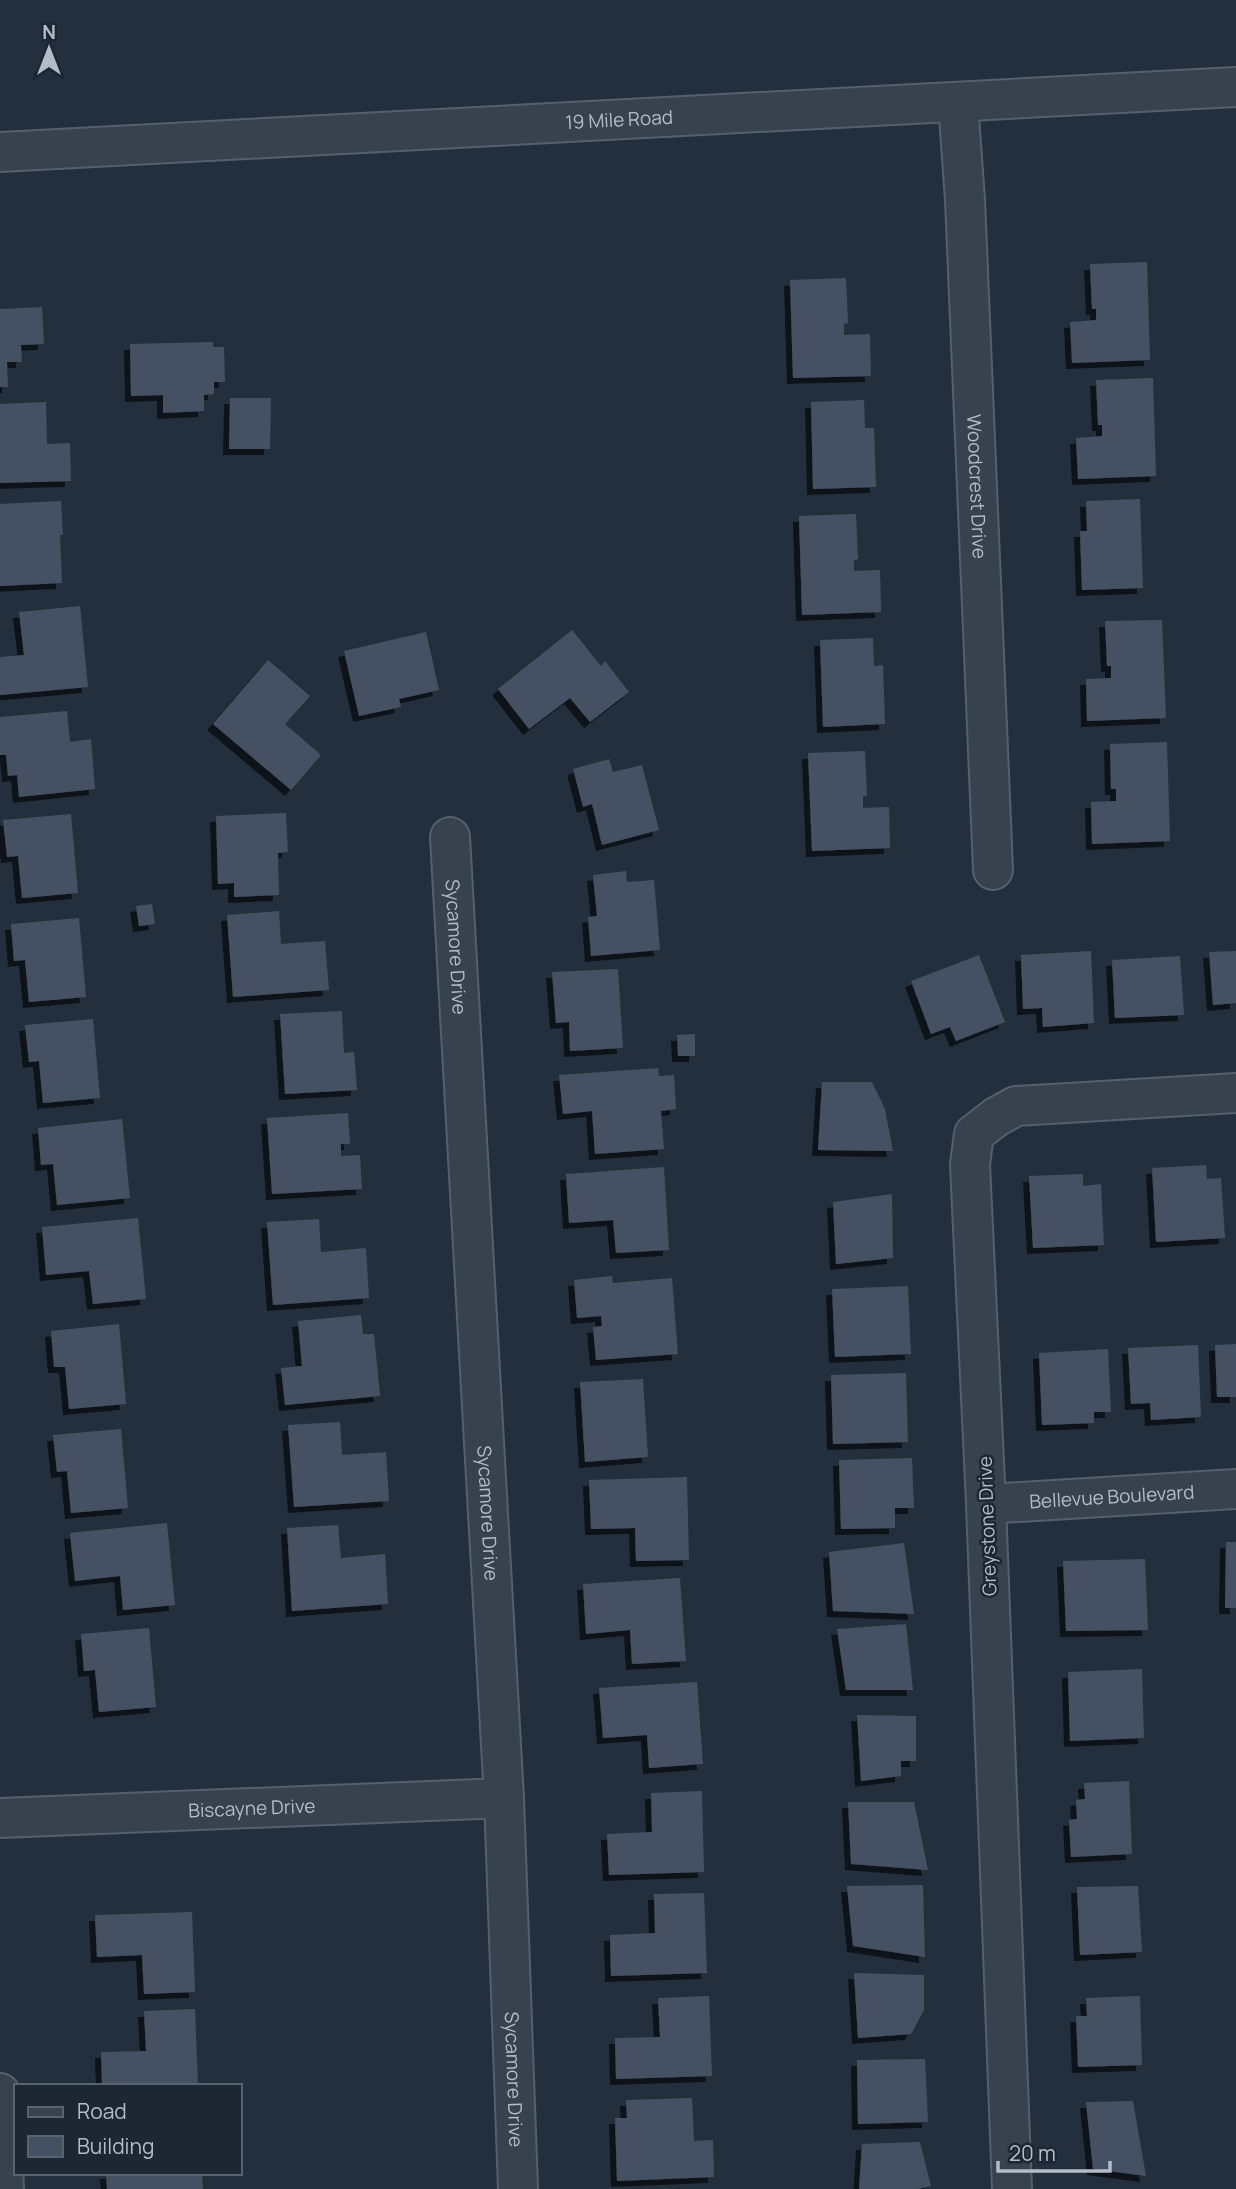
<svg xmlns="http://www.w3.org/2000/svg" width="1236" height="2189" viewBox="0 0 1236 2189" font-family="Manrope,sans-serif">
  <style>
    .building { fill: #455162; filter: url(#shadow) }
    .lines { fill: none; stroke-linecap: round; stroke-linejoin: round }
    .minor-casing { stroke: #565f6c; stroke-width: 42 }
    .tertiary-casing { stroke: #565f6c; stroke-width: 42 }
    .minor { stroke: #38414e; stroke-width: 38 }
    .tertiary { stroke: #38414e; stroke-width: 38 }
    .labels { text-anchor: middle; stroke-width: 5; stroke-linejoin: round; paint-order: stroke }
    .street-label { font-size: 19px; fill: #b4bcc9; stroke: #1d2633 }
  </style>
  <defs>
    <filter id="shadow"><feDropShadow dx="-6" dy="6" stdDeviation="0" flood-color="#0009"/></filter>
  </defs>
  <rect width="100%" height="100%" fill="#242f3e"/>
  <path class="building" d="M 1147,262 L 1150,360 L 1072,363 L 1070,322 L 1096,320 L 1096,309 L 1092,309 L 1090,264 Z
    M 846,278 L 848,323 L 844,324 L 844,335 L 870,334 L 871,376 L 793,378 L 790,280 Z
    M 42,307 L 44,344 L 21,345 L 22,362 L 7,362 L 8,387 L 0,387 L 0,309 Z
    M 213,342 L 213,347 L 224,347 L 225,382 L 214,382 L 214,394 L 204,395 L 204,411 L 163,413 L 163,395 L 131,396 L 130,344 Z
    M 1153,378 L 1156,476 L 1078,479 L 1076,438 L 1102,436 L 1102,425 L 1098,425 L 1096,380 Z
    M 230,398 L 271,398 L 270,449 L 229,449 Z
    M 864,400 L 865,428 L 874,428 L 876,487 L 813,489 L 811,402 Z
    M 46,402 L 47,444 L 70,443 L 71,481 L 0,483 L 0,404 Z
    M 1140,499 L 1143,588 L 1082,590 L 1080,531 L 1087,531 L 1086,501 Z
    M 61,501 L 63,535 L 60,535 L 62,583 L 0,586 L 0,504 Z
    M 856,514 L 858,559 L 854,560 L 854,571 L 880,570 L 881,612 L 802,615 L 799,516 Z
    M 80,606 L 88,687 L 0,695 L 0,657 L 24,655 L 19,612 Z
    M 1162,620 L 1166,718 L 1087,721 L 1086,679 L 1111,678 L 1111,666 L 1107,666 L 1105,621 Z
    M 572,630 L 601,666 L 605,661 L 629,692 L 590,722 L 570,698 L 529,729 L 498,689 Z
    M 426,632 L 439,690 L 399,699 L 401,707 L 359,716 L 344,651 Z
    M 873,638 L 874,666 L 883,665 L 885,724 L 823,727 L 820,640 Z
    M 268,660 L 310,696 L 285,724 L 321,755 L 291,790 L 213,724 Z
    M 67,711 L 70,742 L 91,739 L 95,789 L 19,797 L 17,775 L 8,776 L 6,755 L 0,755 L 0,717 Z
    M 1167,742 L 1170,841 L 1092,844 L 1091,802 L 1116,801 L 1116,789 L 1111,789 L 1110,744 Z
    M 865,751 L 867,796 L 863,796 L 863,808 L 889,807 L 890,848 L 812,851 L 808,753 Z
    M 609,759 L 613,772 L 642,765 L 659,830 L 602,845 L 592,804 L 583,807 L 573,769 Z
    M 286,813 L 288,852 L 278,853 L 279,895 L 234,897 L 234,883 L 218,884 L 216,816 Z
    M 71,814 L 78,893 L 22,898 L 18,856 L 7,857 L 3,820 Z
    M 626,871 L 627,882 L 654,880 L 660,950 L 591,956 L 588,917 L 597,916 L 593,875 Z
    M 152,904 L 155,924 L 139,926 L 136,906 Z
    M 279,911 L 281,944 L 325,941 L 329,990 L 233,997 L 227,915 Z
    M 79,918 L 86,997 L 29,1002 L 25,960 L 14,961 L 11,924 Z
    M 1091,951 L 1094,1023 L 1043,1027 L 1042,1008 L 1023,1009 L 1021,955 Z
    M 1236,951 L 1236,1003 L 1213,1005 L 1209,952 Z
    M 979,955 L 1005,1022 L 956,1041 L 950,1027 L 931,1034 L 911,981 Z
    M 1180,956 L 1184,1015 L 1115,1018 L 1112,960 Z
    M 618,969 L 623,1048 L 570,1051 L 569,1022 L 556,1023 L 552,972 Z
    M 342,1011 L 344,1053 L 354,1052 L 357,1090 L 285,1094 L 280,1014 Z
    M 93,1019 L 100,1098 L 43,1103 L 39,1061 L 29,1062 L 25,1025 Z
    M 695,1034 L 695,1056 L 678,1056 L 677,1035 Z
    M 658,1068 L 659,1076 L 674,1075 L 676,1109 L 661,1111 L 664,1149 L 595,1154 L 592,1111 L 563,1114 L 559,1075 Z
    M 822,1082 L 872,1082 L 885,1109 L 893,1151 L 818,1150 Z
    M 348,1113 L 350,1144 L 341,1144 L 341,1156 L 360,1155 L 362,1189 L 272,1194 L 267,1118 Z
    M 122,1119 L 130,1198 L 57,1205 L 53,1164 L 41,1165 L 38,1128 Z
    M 1206,1165 L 1207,1179 L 1221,1178 L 1225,1238 L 1156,1242 L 1152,1168 Z
    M 664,1167 L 669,1250 L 616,1253 L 613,1220 L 569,1223 L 566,1174 Z
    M 1083,1174 L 1083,1186 L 1101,1184 L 1104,1245 L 1033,1248 L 1029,1176 Z
    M 892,1194 L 893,1258 L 836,1264 L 833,1202 Z
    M 138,1218 L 146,1299 L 93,1304 L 89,1271 L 46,1275 L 42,1227 Z
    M 319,1219 L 321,1252 L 366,1248 L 369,1298 L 273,1305 L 267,1222 Z
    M 612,1276 L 613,1283 L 672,1278 L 678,1354 L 596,1360 L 593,1327 L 602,1326 L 601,1316 L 577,1318 L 574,1280 Z
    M 908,1286 L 911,1354 L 835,1357 L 832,1289 Z
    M 361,1315 L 363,1334 L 374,1334 L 380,1396 L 285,1405 L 281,1368 L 302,1366 L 298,1321 Z
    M 119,1324 L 126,1404 L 69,1409 L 65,1367 L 54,1367 L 51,1331 Z
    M 1236,1344 L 1236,1397 L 1217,1397 L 1215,1345 Z
    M 1198,1345 L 1201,1417 L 1151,1420 L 1150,1403 L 1131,1404 L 1128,1348 Z
    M 1108,1349 L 1111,1412 L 1094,1412 L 1094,1423 L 1042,1425 L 1039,1353 Z
    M 906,1373 L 908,1442 L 833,1444 L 831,1375 Z
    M 643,1379 L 648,1457 L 585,1462 L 580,1382 Z
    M 340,1422 L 342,1455 L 386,1452 L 389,1501 L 294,1507 L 288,1425 Z
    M 121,1429 L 128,1508 L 71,1513 L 67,1471 L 57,1472 L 53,1435 Z
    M 912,1458 L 914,1508 L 895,1508 L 895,1528 L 841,1529 L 839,1460 Z
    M 687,1477 L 689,1560 L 636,1561 L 635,1528 L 591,1529 L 589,1480 Z
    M 167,1523 L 175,1605 L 123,1610 L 120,1576 L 75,1581 L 70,1533 Z
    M 338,1525 L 341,1558 L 385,1554 L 388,1604 L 292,1611 L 287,1528 Z
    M 1226,1542 L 1236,1542 L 1236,1608 L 1225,1608 Z
    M 904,1543 L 914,1614 L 833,1611 L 829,1552 Z
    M 1145,1559 L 1148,1630 L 1066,1631 L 1063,1561 Z
    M 680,1578 L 686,1661 L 632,1664 L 630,1630 L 586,1634 L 583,1584 Z
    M 906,1624 L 913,1690 L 846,1690 L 837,1629 Z
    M 149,1628 L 156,1707 L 99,1712 L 95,1670 L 84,1671 L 81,1634 Z
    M 1142,1669 L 1144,1738 L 1070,1741 L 1068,1672 Z
    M 697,1682 L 703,1764 L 649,1768 L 647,1735 L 603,1738 L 599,1688 Z
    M 857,1715 L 916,1716 L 916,1761 L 901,1761 L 901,1776 L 861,1781 Z
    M 1129,1781 L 1132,1854 L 1071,1857 L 1069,1820 L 1077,1819 L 1076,1800 L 1085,1799 L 1084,1783 Z
    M 702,1791 L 704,1872 L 609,1875 L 607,1834 L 652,1832 L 651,1793 Z
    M 848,1802 L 914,1802 L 928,1870 L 851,1864 Z
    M 923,1885 L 925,1957 L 853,1946 L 847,1886 Z
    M 1138,1886 L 1142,1952 L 1080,1955 L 1077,1887 Z
    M 704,1893 L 707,1973 L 611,1976 L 610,1935 L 655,1933 L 654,1894 Z
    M 192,1912 L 195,1992 L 144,1994 L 142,1955 L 97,1957 L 95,1915 Z
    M 854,1973 L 924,1975 L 924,2010 L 911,2034 L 858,2038 Z
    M 709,1996 L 712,2076 L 616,2079 L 615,2038 L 660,2037 L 658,1998 Z
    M 1140,1996 L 1142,2065 L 1078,2067 L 1076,2016 L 1087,2016 L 1086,1998 Z
    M 195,2009 L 198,2086 L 102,2086 L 101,2052 L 146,2051 L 144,2011 Z
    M 925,2059 L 928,2122 L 858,2124 L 857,2060 Z
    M 692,2098 L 694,2141 L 713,2140 L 714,2177 L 617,2181 L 615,2118 L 627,2118 L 626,2100 Z
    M 1133,2101 L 1146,2176 L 1093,2169 L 1086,2102 Z
    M 920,2142 L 931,2186 L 918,2189 L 859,2189 L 862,2144 Z
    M 106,2173 L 202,2173 L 203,2189 L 107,2189 Z"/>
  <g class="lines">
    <g class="minor-casing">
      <g id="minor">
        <path id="s1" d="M 958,102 L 965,200 L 993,870"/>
        <path id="s2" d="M 450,837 L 504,1798 L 518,2189"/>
        <path id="s3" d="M 986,1504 L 1236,1489"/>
        <path id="s4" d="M 0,1818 L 504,1798"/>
        <path d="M 0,2093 L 4,2189"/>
        <path d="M 1012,2189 L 986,1504 L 970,1164 L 974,1134 L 996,1117 L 1016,1106 L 1236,1093"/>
      </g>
    </g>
    <g class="tertiary-casing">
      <g id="tertiary">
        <path id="s5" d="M 0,152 L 1236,87"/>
      </g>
    </g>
    <use href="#minor" class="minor"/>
    <use href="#tertiary" class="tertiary"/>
  </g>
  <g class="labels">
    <g class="street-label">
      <text dy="7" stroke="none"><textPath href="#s5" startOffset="620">19 Mile Road</textPath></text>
      <text dy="7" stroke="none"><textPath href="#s1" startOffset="385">Woodcrest Drive</textPath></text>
      <text dy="7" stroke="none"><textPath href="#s2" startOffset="110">Sycamore Drive</textPath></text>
      <text dy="7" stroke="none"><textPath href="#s3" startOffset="126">Bellevue Boulevard</textPath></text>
      <text dy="7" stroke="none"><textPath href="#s2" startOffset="677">Sycamore Drive</textPath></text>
      <text transform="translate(987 1526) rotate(-92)" y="7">Greystone Drive</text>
      <text dy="7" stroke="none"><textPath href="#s4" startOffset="252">Biscayne Drive</textPath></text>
      <text dy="7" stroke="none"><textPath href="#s2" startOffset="1244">Sycamore Drive</textPath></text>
    </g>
  </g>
  <rect x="14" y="2084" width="228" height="91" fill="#1d2633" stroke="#59626f" stroke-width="2"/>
  <rect x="28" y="2107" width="35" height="10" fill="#38414e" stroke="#59626f" stroke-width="2"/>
  <text x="77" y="2119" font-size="21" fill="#b4bcc9">Road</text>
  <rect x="28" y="2136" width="35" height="21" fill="#455162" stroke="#59626f" stroke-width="2"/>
  <text x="77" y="2154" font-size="21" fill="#b4bcc9">Building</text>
  <g transform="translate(49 49)" stroke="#1d2633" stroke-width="5" paint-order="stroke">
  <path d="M0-5L12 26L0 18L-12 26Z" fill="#b4bcc9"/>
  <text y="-10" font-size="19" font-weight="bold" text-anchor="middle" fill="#b4bcc9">N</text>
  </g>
  <path d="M998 2161v10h112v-10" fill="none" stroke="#b4bcc9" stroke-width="3.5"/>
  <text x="1009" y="2161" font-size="21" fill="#b4bcc9" stroke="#1d2633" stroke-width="5" paint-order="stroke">20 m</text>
</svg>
